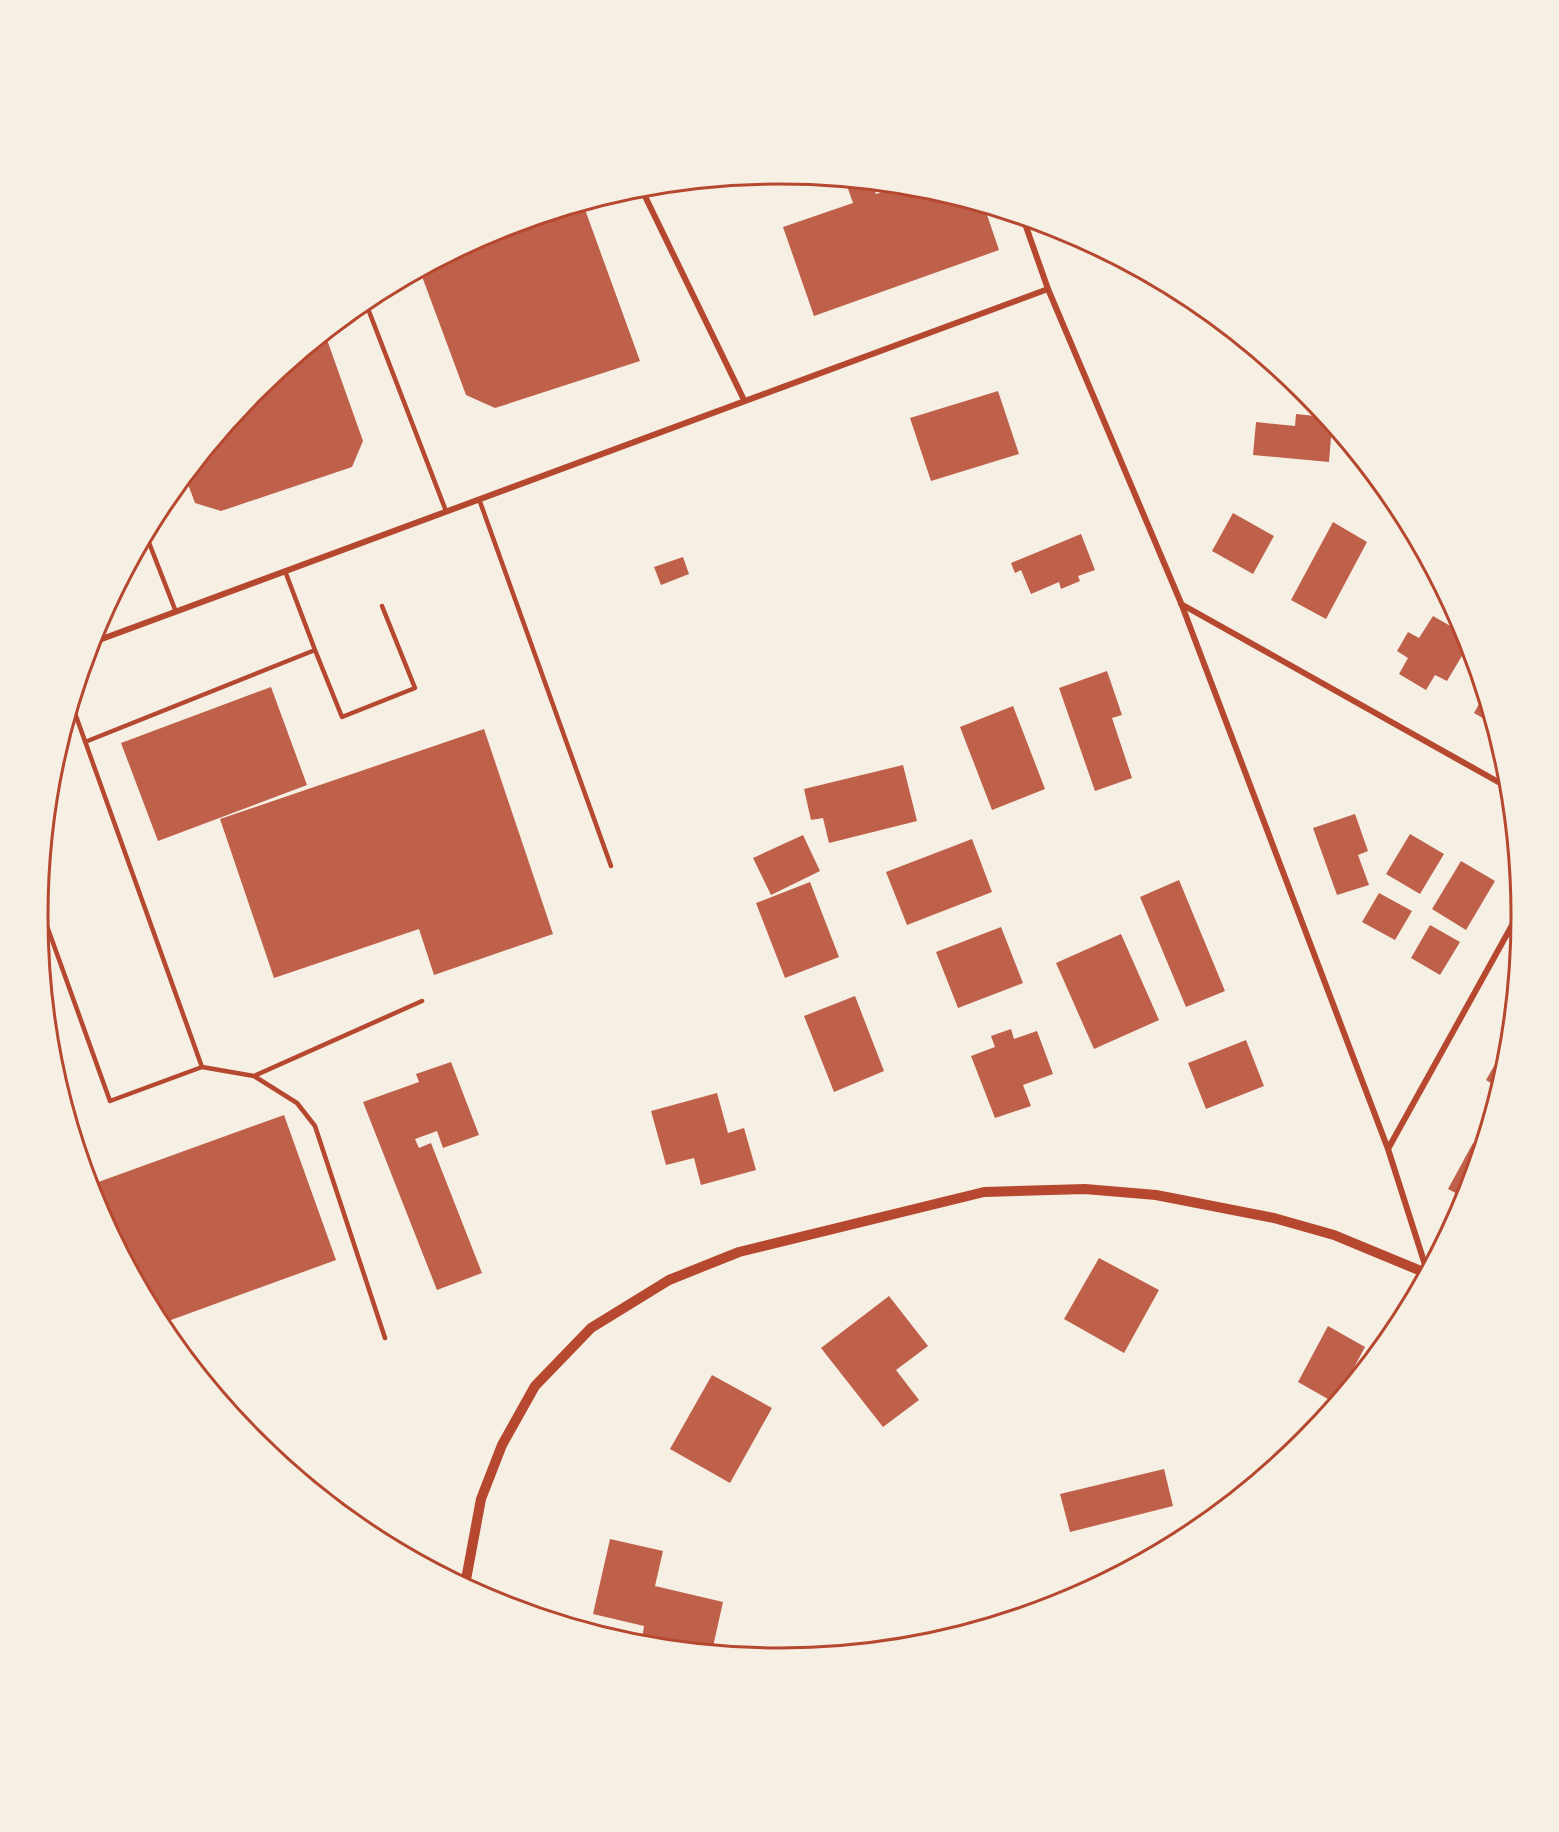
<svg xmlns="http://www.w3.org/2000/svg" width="1559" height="1832" viewBox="0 0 1559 1832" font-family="'Libre Baskerville',serif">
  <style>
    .building { fill: #bf614a }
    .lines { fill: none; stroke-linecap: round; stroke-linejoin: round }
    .service { stroke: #b5482f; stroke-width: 4.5 }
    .minor { stroke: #b5482f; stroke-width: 6 }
    .tertiary { stroke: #b5482f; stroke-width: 10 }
    .rim { fill: none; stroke: #b5482f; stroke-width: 3 }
  </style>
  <rect width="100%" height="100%" fill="#f6efe4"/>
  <path class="building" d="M 845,180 L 872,183 L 876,194 L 900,186 L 925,188 L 984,206 L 999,250 L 814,316 L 783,227 L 853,203 Z
    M 583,204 L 640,361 L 495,408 L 466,395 L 420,271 L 496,230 Z
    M 325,334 L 363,441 L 352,467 L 221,511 L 195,503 L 185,476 L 255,391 Z
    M 998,391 L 1019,454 L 931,481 L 910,418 Z
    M 1296,414 L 1325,417 L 1332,425 L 1329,462 L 1253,455 L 1256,422 L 1295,426 Z
    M 1233,513 L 1274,536 L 1253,574 L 1212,551 Z
    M 1333,522 L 1367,542 L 1326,619 L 1291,600 Z
    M 1081,534 L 1095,570 L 1078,576 L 1080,581 L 1061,589 L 1059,582 L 1031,594 L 1021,570 L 1015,573 L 1011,563 Z
    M 683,557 L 689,574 L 661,585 L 654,567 Z
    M 1433,616 L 1466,635 L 1469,644 L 1447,681 L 1435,675 L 1426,690 L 1399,674 L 1408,658 L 1397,651 L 1408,632 L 1419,638 Z
    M 1107,671 L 1122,715 L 1112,718 L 1132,778 L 1095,791 L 1059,688 Z
    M 271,687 L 307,785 L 158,841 L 121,743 Z
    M 1484,695 L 1493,724 L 1474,713 Z
    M 1013,706 L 1045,789 L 992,810 L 960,727 Z
    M 484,729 L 553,934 L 434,975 L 419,929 L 274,978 L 220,819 Z
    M 903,765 L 917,821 L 829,843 L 823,818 L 811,820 L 804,789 Z
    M 1355,814 L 1368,851 L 1358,855 L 1369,885 L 1337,895 L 1313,828 Z
    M 1410,834 L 1444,854 L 1420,894 L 1386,874 Z
    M 803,835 L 820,871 L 771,895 L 753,858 Z
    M 972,839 L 992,892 L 907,925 L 886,872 Z
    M 1461,861 L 1495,881 L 1466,930 L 1432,909 Z
    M 1179,880 L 1225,991 L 1186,1007 L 1140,897 Z
    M 810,882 L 839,957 L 785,978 L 756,903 Z
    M 1379,893 L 1412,911 L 1395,940 L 1362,922 Z
    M 1430,925 L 1460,942 L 1440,975 L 1411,958 Z
    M 1001,927 L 1023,983 L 958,1008 L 936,952 Z
    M 1121,934 L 1159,1020 L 1094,1049 L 1056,963 Z
    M 855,996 L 884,1071 L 834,1092 L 804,1016 Z
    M 1011,1029 L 1014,1039 L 1037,1031 L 1053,1074 L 1023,1085 L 1031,1106 L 995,1118 L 971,1056 L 995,1047 L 991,1036 Z
    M 1246,1040 L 1264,1086 L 1206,1109 L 1188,1063 Z
    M 1502,1052 L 1508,1056 L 1499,1088 L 1486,1080 Z
    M 451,1062 L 479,1135 L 443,1148 L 437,1131 L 415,1139 L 419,1148 L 431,1143 L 482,1273 L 437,1290 L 363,1102 L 419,1082 L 416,1074 Z
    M 717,1093 L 728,1133 L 744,1128 L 756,1170 L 701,1185 L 694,1158 L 666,1165 L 651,1111 Z
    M 284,1115 L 336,1260 L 160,1324 L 94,1200 L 90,1185 Z
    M 1473,1143 L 1481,1148 L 1465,1198 L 1448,1189 Z
    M 1099,1258 L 1159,1290 L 1124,1353 L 1064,1319 Z
    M 889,1296 L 928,1346 L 896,1370 L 919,1400 L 883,1427 L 821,1348 Z
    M 1328,1326 L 1365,1347 L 1335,1403 L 1298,1382 Z
    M 712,1375 L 772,1408 L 730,1483 L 670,1449 Z
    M 1164,1469 L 1173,1506 L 1070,1532 L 1060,1494 Z
    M 610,1539 L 663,1551 L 655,1586 L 723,1602 L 712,1651 L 682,1648 L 642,1639 L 644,1626 L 593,1614 Z"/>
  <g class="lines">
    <path class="service" d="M 365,301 L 446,511
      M 479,499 L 611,866
      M 146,535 L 176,612
      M 285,571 L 315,650
      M 85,742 L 315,650 L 342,717 L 415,688 L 382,606
      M 39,904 L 110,1101 L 202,1067 L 72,705
      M 202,1067 L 254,1076 L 422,1001
      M 254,1076 L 297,1103 L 315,1126 L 385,1338"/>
    <path class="minor" d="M 641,188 L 744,400
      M 1023,218 L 1048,289 L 1181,603 L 1388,1149 L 1427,1271
      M 1181,604 L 1509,788
      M 91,643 L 1048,289
      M 1388,1149 L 1521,909"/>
    <path class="tertiary" d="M 465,1585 L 481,1499 L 502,1445 L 535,1386 L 591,1328 L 669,1280 L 739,1252 L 984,1192 L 1085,1189 L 1156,1195 L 1274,1218 L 1334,1235 L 1426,1273"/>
  </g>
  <path d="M0 0H1559V1832H0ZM779 184H780A731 731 0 0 1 1511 915V917A731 731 0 0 1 780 1648H779A731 731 0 0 1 48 917V915A731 731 0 0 1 779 184Z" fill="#f6efe4" fill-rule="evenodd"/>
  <path class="rim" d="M779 184H780A731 731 0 0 1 1511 915V917A731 731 0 0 1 780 1648H779A731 731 0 0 1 48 917V915A731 731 0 0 1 779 184Z"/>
</svg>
